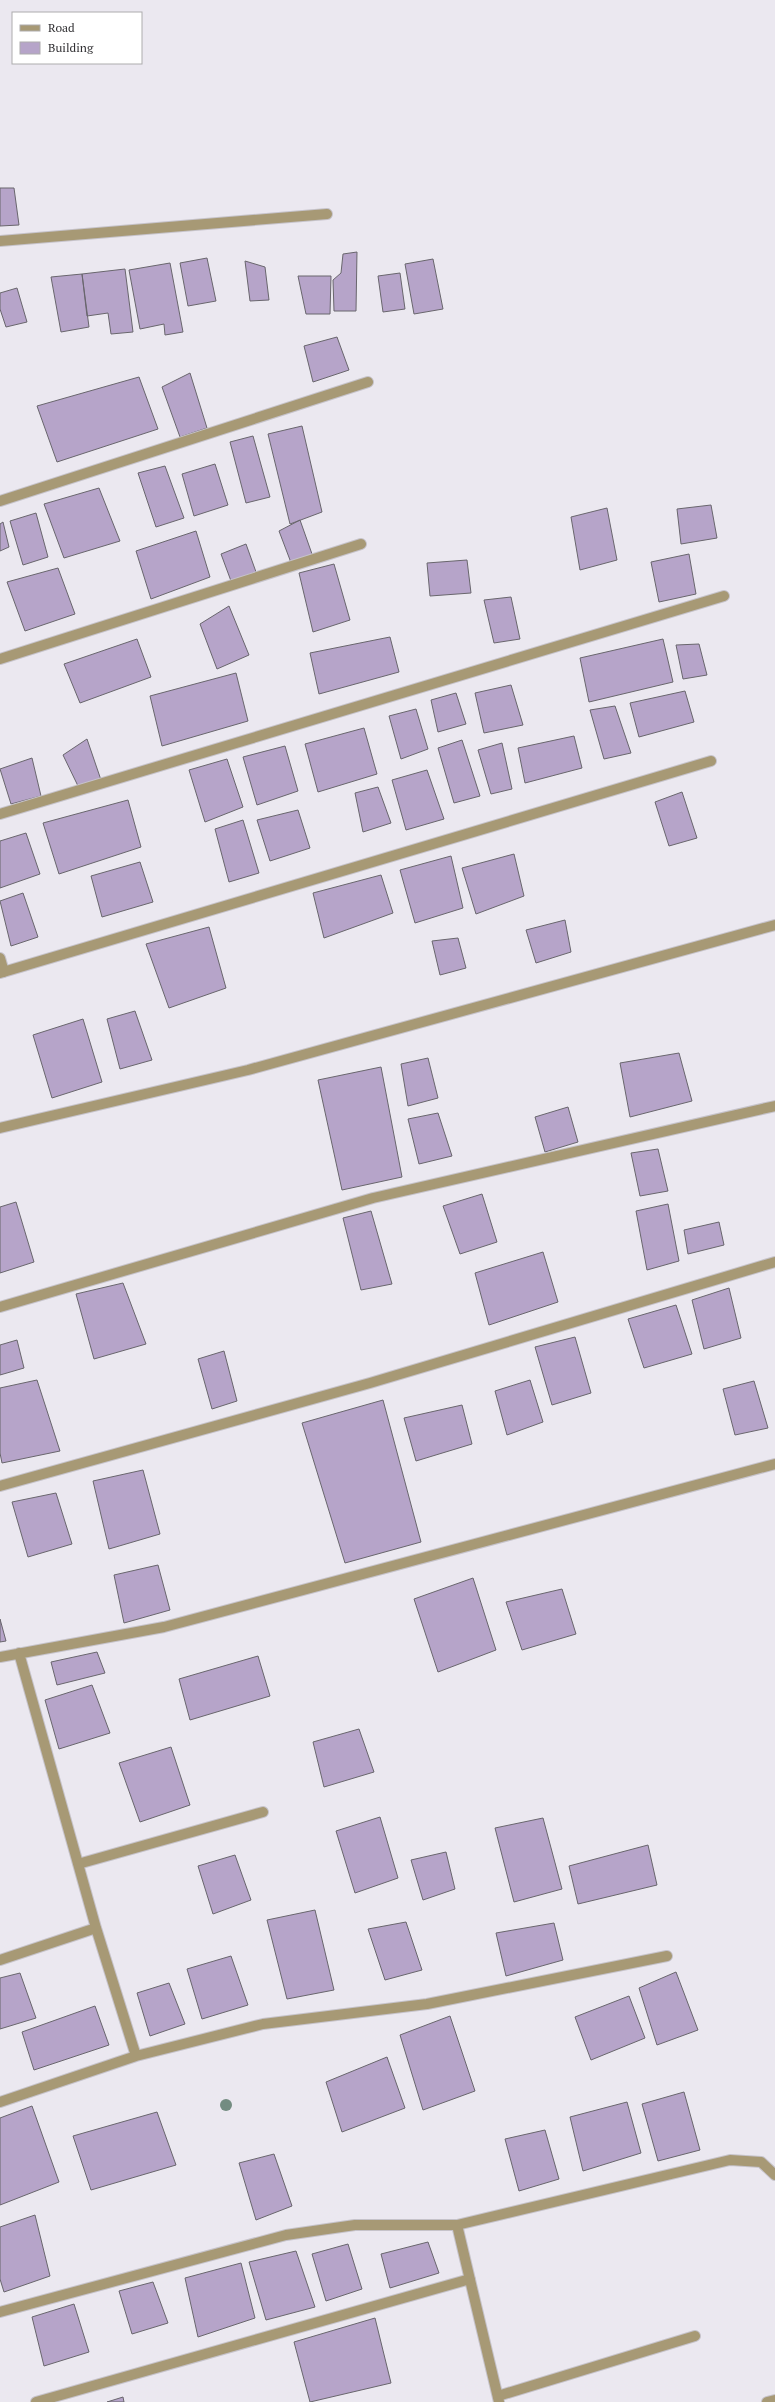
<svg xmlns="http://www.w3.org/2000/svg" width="775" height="2402" viewBox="0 0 775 2402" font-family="'PT Serif',serif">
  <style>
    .building { fill: #b6a4c9; stroke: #69666d }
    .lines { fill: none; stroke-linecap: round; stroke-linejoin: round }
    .minor-casing { stroke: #c6c3ca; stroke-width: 12 }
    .minor { stroke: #a79975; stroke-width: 10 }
    .tree { fill: #738c81 }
  </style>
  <rect width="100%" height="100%" fill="#ebe8f0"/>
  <path class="building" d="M 0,188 L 14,188 L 19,225 L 0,226 Z
    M 357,252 L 356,311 L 334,311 L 333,280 L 341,273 L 343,254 Z
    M 207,258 L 216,301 L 188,306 L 180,263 Z
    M 433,259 L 443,309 L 414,314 L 405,264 Z
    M 245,261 L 265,267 L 269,300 L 250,301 Z
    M 170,263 L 183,332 L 165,335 L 164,324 L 140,329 L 129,270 Z
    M 125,269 L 133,332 L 111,334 L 108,313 L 87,316 L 82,274 Z
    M 400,273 L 405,309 L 383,312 L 378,276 Z
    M 82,274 L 89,327 L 61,332 L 51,277 Z
    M 298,276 L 331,276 L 330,314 L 306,314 Z
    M 17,288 L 27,322 L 6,327 L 0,309 L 0,293 Z
    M 337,337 L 349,370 L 313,382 L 304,346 Z
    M 190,373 L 207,428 L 180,437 L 162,387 Z
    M 139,377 L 158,429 L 57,462 L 37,406 Z
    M 302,426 L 322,512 L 290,524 L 268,434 Z
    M 253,436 L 270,497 L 246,503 L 230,442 Z
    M 215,464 L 228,505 L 194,516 L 182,474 Z
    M 165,466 L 184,518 L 156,527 L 138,473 Z
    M 99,488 L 120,541 L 64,558 L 44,504 Z
    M 711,505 L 717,538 L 681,544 L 677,509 Z
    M 607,508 L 617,560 L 580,570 L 571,517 Z
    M 36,513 L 48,557 L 23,565 L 10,521 Z
    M 300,520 L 312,554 L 290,567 L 290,560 L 279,531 Z
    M 3,522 L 9,547 L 0,551 L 0,524 Z
    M 196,531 L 210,577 L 151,599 L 136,551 Z
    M 246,544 L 256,572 L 231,581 L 221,554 Z
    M 689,554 L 696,594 L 659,602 L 651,562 Z
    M 467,560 L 471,593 L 430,596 L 427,563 Z
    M 334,564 L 350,620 L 313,632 L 299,573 Z
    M 58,568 L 75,614 L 25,631 L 7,582 Z
    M 511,597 L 520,639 L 494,643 L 484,600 Z
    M 229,606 L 249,655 L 217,669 L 200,624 Z
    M 390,637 L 399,672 L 319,694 L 310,653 Z
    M 137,639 L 151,677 L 80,703 L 64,664 Z
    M 663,639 L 673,682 L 589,702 L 580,658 Z
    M 699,644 L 707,675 L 683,679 L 676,645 Z
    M 236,673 L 248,721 L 162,746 L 150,696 Z
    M 511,685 L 523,725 L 484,733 L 475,693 Z
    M 685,691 L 694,722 L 639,737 L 630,703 Z
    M 456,693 L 466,724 L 438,732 L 431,700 Z
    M 615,706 L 631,753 L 604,759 L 590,710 Z
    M 416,709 L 428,749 L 401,759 L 389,716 Z
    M 364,728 L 377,774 L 318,792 L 305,744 Z
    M 574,736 L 582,768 L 525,783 L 518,748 Z
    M 87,739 L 101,780 L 78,786 L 63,755 Z
    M 462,740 L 480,796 L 454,803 L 438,748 Z
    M 502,743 L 512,789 L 491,794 L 478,750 Z
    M 285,746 L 298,791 L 257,805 L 243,757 Z
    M 32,758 L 41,796 L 11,804 L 0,769 Z
    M 227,759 L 243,807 L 205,822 L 189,770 Z
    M 427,770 L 444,819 L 406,830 L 392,780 Z
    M 378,787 L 391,823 L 363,832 L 355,793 Z
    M 682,792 L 697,838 L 669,846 L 655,802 Z
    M 128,800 L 141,847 L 59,874 L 43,823 Z
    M 298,810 L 310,848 L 270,861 L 257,820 Z
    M 243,820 L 259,873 L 229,882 L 215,829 Z
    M 26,833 L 40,874 L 0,888 L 0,841 Z
    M 514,854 L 524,896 L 476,914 L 462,868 Z
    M 451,856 L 463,908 L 415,923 L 400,870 Z
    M 140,862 L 153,902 L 102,917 L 91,876 Z
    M 381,875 L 393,913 L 324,938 L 313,893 Z
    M 23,893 L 38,937 L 11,946 L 0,901 Z
    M 565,920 L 571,952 L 536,963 L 526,930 Z
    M 209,927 L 226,988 L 169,1008 L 146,944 Z
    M 458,938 L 466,968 L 440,975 L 432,941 Z
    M 135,1011 L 152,1060 L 120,1069 L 107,1019 Z
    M 83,1019 L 102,1082 L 52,1098 L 33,1035 Z
    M 679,1053 L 692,1101 L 630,1117 L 620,1063 Z
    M 428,1058 L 438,1098 L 408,1106 L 401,1064 Z
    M 381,1067 L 402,1177 L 342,1190 L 318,1080 Z
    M 568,1107 L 578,1142 L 545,1152 L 535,1117 Z
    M 438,1113 L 452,1156 L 419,1164 L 408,1119 Z
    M 658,1149 L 668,1191 L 640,1196 L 631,1153 Z
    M 482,1194 L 497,1242 L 460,1254 L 443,1206 Z
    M 16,1202 L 34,1262 L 0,1273 L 0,1207 Z
    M 668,1204 L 679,1261 L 647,1270 L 636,1211 Z
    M 371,1211 L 392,1284 L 361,1290 L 343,1218 Z
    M 719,1222 L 724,1245 L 688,1254 L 684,1230 Z
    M 543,1252 L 558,1302 L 489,1325 L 475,1273 Z
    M 123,1283 L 146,1344 L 94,1359 L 76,1294 Z
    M 729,1288 L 741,1338 L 704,1349 L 692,1300 Z
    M 676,1305 L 692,1354 L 644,1368 L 628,1319 Z
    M 575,1337 L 591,1393 L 552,1405 L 535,1347 Z
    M 17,1340 L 24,1368 L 0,1375 L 0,1345 Z
    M 224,1351 L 237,1401 L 212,1409 L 198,1359 Z
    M 37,1380 L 60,1451 L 2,1463 L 0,1453 L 0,1388 Z
    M 530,1380 L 543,1422 L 507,1435 L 495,1391 Z
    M 754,1381 L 768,1428 L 735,1435 L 723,1389 Z
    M 383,1400 L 421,1542 L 345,1563 L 302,1423 Z
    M 462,1405 L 472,1444 L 416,1461 L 404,1418 Z
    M 143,1470 L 160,1534 L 109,1549 L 93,1481 Z
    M 56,1493 L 72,1544 L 28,1557 L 12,1502 Z
    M 158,1565 L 170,1610 L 124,1623 L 114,1575 Z
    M 473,1578 L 496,1650 L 438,1672 L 414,1599 Z
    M 562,1589 L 576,1634 L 522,1650 L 506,1602 Z
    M 0,1619 L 6,1641 L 0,1642 Z
    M 97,1652 L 105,1673 L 57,1685 L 51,1662 Z
    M 258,1656 L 270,1696 L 190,1720 L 179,1679 Z
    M 92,1685 L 110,1733 L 59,1749 L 45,1700 Z
    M 359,1729 L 374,1772 L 324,1787 L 313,1742 Z
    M 171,1747 L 190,1805 L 140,1822 L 119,1763 Z
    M 380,1817 L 398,1878 L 355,1893 L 336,1831 Z
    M 543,1818 L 562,1889 L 514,1902 L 495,1828 Z
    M 648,1845 L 657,1885 L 578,1904 L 569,1866 Z
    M 446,1852 L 455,1889 L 423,1900 L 411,1860 Z
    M 235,1855 L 251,1900 L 213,1914 L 198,1866 Z
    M 315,1910 L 334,1990 L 287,1999 L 267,1920 Z
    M 406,1922 L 422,1970 L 385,1980 L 368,1929 Z
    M 554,1923 L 563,1960 L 506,1976 L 496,1933 Z
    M 231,1956 L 248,2005 L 202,2019 L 187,1969 Z
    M 676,1972 L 698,2030 L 657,2045 L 639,1988 Z
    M 20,1973 L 36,2018 L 0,2029 L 0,1978 Z
    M 169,1983 L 185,2024 L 150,2036 L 137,1993 Z
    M 629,1996 L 645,2038 L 591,2060 L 575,2017 Z
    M 95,2006 L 109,2045 L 34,2070 L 22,2032 Z
    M 450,2016 L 475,2091 L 423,2110 L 400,2035 Z
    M 387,2057 L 405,2108 L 342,2132 L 326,2082 Z
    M 684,2092 L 700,2150 L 658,2161 L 642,2104 Z
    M 627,2102 L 641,2153 L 583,2171 L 570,2117 Z
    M 32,2106 L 59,2182 L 0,2205 L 0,2118 Z
    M 157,2112 L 176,2165 L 91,2190 L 73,2136 Z
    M 545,2130 L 559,2179 L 519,2191 L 505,2139 Z
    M 274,2154 L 292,2206 L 256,2220 L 239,2163 Z
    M 35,2215 L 50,2276 L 4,2292 L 0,2279 L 0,2227 Z
    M 428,2242 L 439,2273 L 390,2288 L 381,2254 Z
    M 348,2244 L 362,2289 L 326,2301 L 312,2254 Z
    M 296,2251 L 315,2307 L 266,2320 L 249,2262 Z
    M 241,2263 L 255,2318 L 198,2337 L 185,2278 Z
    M 153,2282 L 168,2323 L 132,2334 L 119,2291 Z
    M 74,2304 L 89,2352 L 44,2366 L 32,2317 Z
    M 375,2318 L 391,2383 L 310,2402 L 294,2342 Z
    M 123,2397 L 124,2402 L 107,2402 Z"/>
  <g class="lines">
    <g class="minor-casing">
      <path id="minor" d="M 0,241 L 327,214
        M 0,501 L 368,382
        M 0,659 L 361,544
        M 0,814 L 724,596
        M 0,958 L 4,972
        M 0,973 L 711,761
        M 0,1128 L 248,1070 L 775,925
        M 0,1307 L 373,1198 L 775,1106
        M 0,1486 L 370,1383 L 775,1262
        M 19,1653 L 96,1928 L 136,2056
        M 0,1657 L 164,1627 L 775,1464
        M 78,1864 L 263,1812
        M 0,1960 L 96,1928
        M 0,2102 L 136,2056 L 263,2024 L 427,2004 L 667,1956
        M 457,2225 L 499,2402
        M 0,2312 L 286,2235 L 355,2225 L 457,2225 L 730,2160 L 761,2162 L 775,2175
        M 498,2396 L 695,2336
        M 36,2402 L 470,2279
        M 767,2402 L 775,2400"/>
    </g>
    <use href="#minor" class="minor"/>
  </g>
  <circle class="tree" cx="226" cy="2105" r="6"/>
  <rect x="12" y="12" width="130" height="52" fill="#ffffff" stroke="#adacad"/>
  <rect x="20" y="25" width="20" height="6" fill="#a79975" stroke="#adacad"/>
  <text x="48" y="32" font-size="12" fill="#313033">Road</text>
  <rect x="20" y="42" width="20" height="12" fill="#b6a4c9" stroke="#adacad"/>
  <text x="48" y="52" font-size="12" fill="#313033">Building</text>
</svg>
